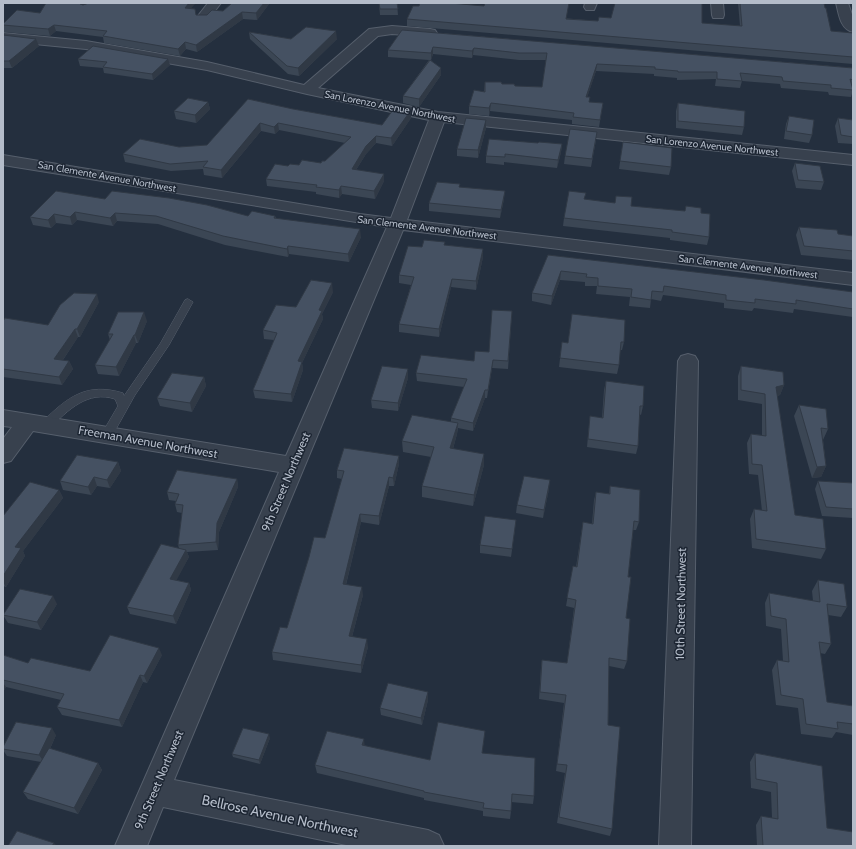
<svg xmlns="http://www.w3.org/2000/svg" width="856" height="849" viewBox="0 0 856 849" font-family="Cabin,sans-serif">
  <style>
    .lines { fill: none; stroke-linecap: round; stroke-linejoin: round }
    .lane-casing { stroke: #565f6c; stroke-width: 1 }
    .street-casing { stroke: #565f6c; stroke-width: 2 }
    .lane { fill: #38414e; fill-rule: evenodd }
    .street { fill: #38414e; fill-rule: evenodd }
    .wall { fill: #3b4654 }
    .shaded-wall { fill: #303945 }
    .building { fill: #455162; stroke: #303945 }
    .labels { text-anchor: middle; stroke-width: 3; stroke-linejoin: round; paint-order: stroke }
    .far-street-label { font-size: 10px; fill: #b4bcc9; stroke: #1d2633 }
    .street-label { font-size: 12px; fill: #b4bcc9; stroke: #1d2633 }
    .near-street-label { font-size: 14px; fill: #b4bcc9; stroke: #1d2633 }
  </style>
  <rect width="100%" height="100%" fill="#242f3e"/>
  <g class="lines">
    <g class="lane-casing">
      <path id="lane" d="M 188,299 L 193,302 L 169,345 L 135,395 L 111,438 L 103,438 L 101,435 L 118,406 L 115,399 C 88,390 68,410 50,428 L 42,428 L 40,425 L 42,422 C 68,397 86,382 123,393 L 124,396 L 160,344 L 185,300 Z"/>
    </g>
    <g class="street-casing">
      <path id="street" d="M 208,3 L 221,3 L 208,20 L 198,20 L 197,17 Z
        M 585,3 L 597,3 L 594,10 L 586,10 L 584,7 Z
        M 711,3 L 723,3 L 724,15 L 723,18 L 713,18 L 712,15 Z
        M 836,3 L 848,3 L 853,17 L 853,32 C 840,29 839,14 836,3 Z
        M 392,26 L 430,29 L 435,30 L 437,33 L 435,36 L 430,37 L 392,34 L 378,36 L 318,88 L 438,112 L 853,155 L 853,165 L 444,122 L 407,220 L 853,273 L 853,285 L 403,230 L 174,780 L 428,830 L 439,835 L 444,846 L 351,846 L 163,807 L 147,846 L 115,846 L 279,472 L 33,431 L 11,461 L 3,463 L 3,439 L 12,427 L 3,426 L 3,410 L 286,456 L 387,227 L 3,165 L 3,155 L 360,214 L 391,218 L 429,120 L 307,94 L 207,70 L 86,49 L 3,41 L 3,33 L 86,41 L 207,62 L 304,85 L 369,29 Z
        M 688,354 L 695,356 L 698,361 L 691,846 L 659,846 L 678,361 L 681,356 Z"/>
    </g>
    <use href="#lane" class="lane"/>
    <use href="#street" class="street"/>
  </g>
  <path class="wall" d="M 232,3 L 272,3 L 272,4 L 269,4 L 257,20 L 243,19 L 197,52 L 186,49 L 180,56 L 104,43 L 103,37 L 56,31 L 50,36 L 4,32 L 3,27 L 3,24 L 40,13 L 81,5 L 191,8 L 196,15 L 207,15 L 223,11 Z
    M 379,3 L 397,3 L 398,15 L 380,15 Z
    M 738,3 L 824,3 L 825,8 L 831,31 L 853,33 L 853,64 L 407,26 L 407,19 L 419,6 L 598,21 L 611,18 L 702,23 L 740,26 Z
    M 402,30 L 853,68 L 853,90 L 851,97 L 829,95 L 828,92 L 781,88 L 780,84 L 742,81 L 740,88 L 715,86 L 716,79 L 677,80 L 677,78 L 654,76 L 654,74 L 596,71 L 587,97 L 589,102 L 603,103 L 599,127 L 572,124 L 572,120 L 490,111 L 489,116 L 469,114 L 469,106 L 484,91 L 485,82 L 515,86 L 542,87 L 546,60 L 519,60 L 473,55 L 472,58 L 433,54 L 431,60 L 441,75 L 419,107 L 403,103 L 403,96 L 429,60 L 388,57 L 388,50 Z
    M 249,32 L 291,39 L 337,39 L 299,76 L 288,74 L 250,39 Z
    M 3,35 L 39,46 L 12,68 L 3,68 Z
    M 78,59 L 170,65 L 153,80 L 104,73 L 103,68 L 80,66 Z
    M 208,102 L 210,109 L 196,123 L 176,119 L 174,111 Z
    M 678,103 L 744,127 L 742,135 L 676,128 L 676,111 Z
    M 293,109 L 382,125 L 411,110 L 411,118 L 392,146 L 376,143 L 366,154 L 356,170 L 384,174 L 384,181 L 375,199 L 342,194 L 339,198 L 316,194 L 316,192 L 267,186 L 266,179 L 288,166 L 321,163 L 325,161 L 345,143 L 279,130 L 275,134 L 261,131 L 222,178 L 204,175 L 203,169 L 171,171 L 125,162 L 123,154 L 179,147 L 207,145 Z
    M 789,116 L 812,135 L 809,143 L 784,139 L 786,124 Z
    M 838,118 L 853,120 L 853,144 L 838,143 L 835,126 Z
    M 486,120 L 486,128 L 478,158 L 457,156 L 457,149 Z
    M 596,140 L 591,167 L 564,164 L 565,156 Z
    M 623,142 L 671,167 L 669,175 L 619,169 Z
    M 538,143 L 562,144 L 561,152 L 557,168 L 504,162 L 504,165 L 486,163 L 486,156 Z
    M 795,163 L 824,182 L 821,190 L 796,188 L 792,171 Z
    M 105,199 L 248,216 L 275,216 L 276,218 L 361,237 L 349,262 L 289,254 L 288,257 L 225,245 L 158,224 L 117,221 L 113,226 L 77,220 L 72,225 L 56,223 L 51,228 L 33,225 L 30,217 Z
    M 504,199 L 500,218 L 429,211 L 429,203 Z
    M 585,200 L 631,206 L 685,211 L 686,206 L 701,213 L 709,237 L 707,245 L 670,240 L 670,238 L 563,226 L 564,218 Z
    M 799,227 L 838,234 L 853,236 L 853,260 L 801,255 L 796,235 Z
    M 445,245 L 483,249 L 483,257 L 476,290 L 451,287 L 439,337 L 399,332 L 399,324 L 411,285 L 399,283 L 399,275 L 422,247 Z
    M 548,255 L 853,292 L 853,317 L 794,309 L 793,313 L 754,308 L 752,311 L 724,308 L 724,303 L 663,295 L 661,301 L 651,299 L 650,308 L 629,306 L 630,297 L 596,294 L 597,286 L 585,286 L 585,282 L 560,280 L 551,305 L 532,301 L 532,293 Z
    M 333,292 L 322,314 L 323,319 L 302,363 L 303,370 L 292,402 L 255,398 L 253,390 L 274,340 L 264,339 L 263,330 L 296,307 Z
    M 99,302 L 80,337 L 78,337 L 63,360 L 69,361 L 73,369 L 62,385 L 3,377 L 3,321 L 48,325 Z
    M 512,311 L 508,369 L 492,368 L 487,398 L 485,398 L 473,431 L 458,428 L 457,434 L 453,449 L 484,454 L 484,465 L 473,506 L 422,497 L 422,486 L 431,457 L 403,452 L 402,441 L 451,422 L 451,418 L 464,387 L 417,381 L 416,373 L 474,361 L 489,352 Z
    M 572,314 L 624,342 L 622,350 L 620,350 L 619,365 L 617,374 L 559,367 L 562,342 L 568,343 Z
    M 147,321 L 138,343 L 136,343 L 119,376 L 98,374 L 95,365 L 110,340 L 108,334 Z
    M 741,366 L 784,385 L 780,395 L 777,396 L 795,515 L 826,549 L 821,559 L 752,548 L 750,519 L 754,509 L 762,511 L 758,475 L 749,474 L 747,443 L 751,434 L 762,435 L 762,404 L 738,400 L 738,376 Z
    M 204,377 L 206,386 L 192,412 L 160,406 L 157,398 Z
    M 408,378 L 398,411 L 372,408 L 371,400 Z
    M 606,381 L 643,406 L 641,415 L 639,414 L 638,446 L 636,454 L 587,447 L 589,425 L 590,416 L 602,418 L 604,390 Z
    M 799,405 L 828,429 L 823,440 L 826,466 L 821,477 L 812,478 L 794,416 Z
    M 399,456 L 399,464 L 394,486 L 389,486 L 379,525 L 361,522 L 346,585 L 363,595 L 352,637 L 368,647 L 361,673 L 273,660 L 272,652 L 287,628 L 325,538 L 342,479 L 337,478 L 337,470 Z
    M 118,462 L 121,471 L 110,488 L 97,486 L 91,495 L 63,490 L 60,481 Z
    M 237,479 L 238,487 L 219,532 L 218,550 L 187,552 L 189,557 L 176,580 L 189,583 L 191,590 L 176,624 L 130,614 L 127,607 L 179,548 L 178,545 L 182,513 L 177,512 L 175,504 L 176,501 L 169,500 L 167,492 Z
    M 818,481 L 853,483 L 853,518 L 822,516 L 815,489 Z
    M 610,486 L 639,522 L 636,530 L 633,530 L 628,577 L 626,618 L 627,661 L 624,669 L 609,666 L 608,725 L 612,829 L 610,836 L 557,823 L 565,773 L 556,771 L 564,703 L 539,699 L 541,667 L 542,660 L 567,663 L 574,608 L 566,606 L 573,566 L 576,567 L 583,522 L 592,524 L 594,500 L 596,492 L 609,494 Z
    M 549,489 L 543,518 L 516,513 L 517,505 Z
    M 59,490 L 63,498 L 23,551 L 25,556 L 6,587 L 3,586 L 3,516 Z
    M 515,529 L 511,557 L 480,553 L 480,545 Z
    M 818,580 L 847,607 L 841,617 L 828,615 L 831,644 L 825,654 L 820,653 L 827,702 L 853,706 L 853,735 L 836,732 L 832,738 L 801,734 L 798,708 L 776,705 L 772,670 L 777,660 L 783,661 L 781,629 L 766,626 L 765,603 L 769,593 L 813,601 L 812,591 Z
    M 57,604 L 41,630 L 8,623 L 3,615 Z
    M 3,655 L 28,663 L 90,671 L 162,655 L 147,683 L 143,682 L 122,727 L 62,715 L 57,707 L 61,700 L 6,687 L 3,692 Z
    M 428,700 L 422,725 L 381,715 L 380,708 Z
    M 56,735 L 50,749 L 98,763 L 102,770 L 78,814 L 28,799 L 23,792 L 41,762 L 7,756 L 3,750 L 3,747 Z
    M 270,738 L 260,764 L 233,757 L 232,754 Z
    M 364,739 L 364,746 L 430,760 L 484,739 L 482,753 L 534,796 L 533,804 L 511,802 L 511,811 L 510,819 L 483,816 L 483,811 L 424,800 L 424,798 L 317,773 L 315,765 Z
    M 755,753 L 827,828 L 853,846 L 757,846 L 756,825 L 761,816 L 772,818 L 771,792 L 751,788 L 750,762 Z"/>
  <path class="shaded-wall" d="M 189,3 L 196,3 L 186,14 L 185,8 Z
    M 264,3 L 268,3 L 269,4 L 257,20 L 256,13 Z
    M 242,12 L 243,19 L 197,52 L 196,45 Z
    M 54,25 L 56,31 L 50,36 L 48,29 Z
    M 336,31 L 337,39 L 299,76 L 298,68 Z
    M 36,39 L 39,46 L 12,68 L 9,61 Z
    M 185,42 L 186,49 L 180,56 L 178,49 Z
    M 433,47 L 433,54 L 431,60 L 431,53 Z
    M 474,48 L 473,55 L 472,58 L 472,51 Z
    M 168,59 L 170,65 L 153,80 L 152,74 Z
    M 597,64 L 596,71 L 585,104 L 586,97 Z
    M 441,68 L 441,75 L 419,107 L 419,99 Z
    M 208,102 L 210,109 L 196,123 L 195,115 Z
    M 491,103 L 490,111 L 489,116 L 489,108 Z
    M 411,110 L 411,118 L 392,146 L 391,138 Z
    M 486,120 L 486,128 L 478,158 L 478,150 Z
    M 260,123 L 261,131 L 222,178 L 221,170 Z
    M 278,123 L 279,130 L 275,134 L 274,127 Z
    M 376,136 L 376,143 L 366,154 L 352,176 L 352,169 L 366,146 Z
    M 562,144 L 561,152 L 557,168 L 558,160 Z
    M 384,174 L 384,181 L 375,199 L 374,191 Z
    M 341,186 L 342,194 L 339,198 L 339,190 Z
    M 505,191 L 504,199 L 500,218 L 501,210 Z
    M 75,212 L 77,220 L 72,225 L 70,217 Z
    M 115,213 L 117,221 L 113,226 L 110,218 Z
    M 54,214 L 56,223 L 51,228 L 48,220 Z
    M 360,229 L 361,237 L 349,262 L 348,254 Z
    M 288,246 L 289,254 L 288,257 L 287,249 Z
    M 483,249 L 483,257 L 476,290 L 476,281 Z
    M 561,271 L 560,280 L 551,305 L 552,296 Z
    M 452,279 L 451,287 L 439,337 L 439,329 Z
    M 332,283 L 333,292 L 322,314 L 323,319 L 302,363 L 303,370 L 292,402 L 291,394 L 298,361 L 319,310 Z
    M 97,294 L 99,302 L 80,337 L 77,329 Z
    M 144,312 L 147,321 L 138,343 L 135,335 Z
    M 75,329 L 78,337 L 58,367 L 54,359 Z
    M 134,335 L 136,343 L 119,376 L 116,367 Z
    M 493,360 L 492,368 L 487,398 L 488,390 Z
    M 69,361 L 73,369 L 62,385 L 59,377 Z
    M 408,369 L 408,378 L 398,411 L 398,403 Z
    M 204,377 L 206,386 L 192,412 L 190,403 Z
    M 784,385 L 780,395 L 772,397 L 776,387 Z
    M 485,390 L 485,398 L 473,431 L 473,423 Z
    M 458,423 L 457,434 L 450,459 L 450,448 Z
    M 484,454 L 484,465 L 473,506 L 474,495 Z
    M 399,456 L 399,464 L 394,486 L 393,478 Z
    M 118,462 L 121,471 L 110,488 L 107,480 Z
    M 826,466 L 821,477 L 812,478 L 817,467 Z
    M 94,477 L 97,486 L 91,495 L 88,487 Z
    M 389,477 L 389,486 L 379,525 L 379,516 Z
    M 237,479 L 238,487 L 219,532 L 218,550 L 216,542 L 217,523 Z
    M 550,480 L 549,489 L 543,518 L 544,510 Z
    M 59,490 L 63,498 L 23,551 L 25,556 L 6,587 L 3,582 L 3,576 L 15,547 Z
    M 360,514 L 361,522 L 344,592 L 343,584 Z
    M 186,550 L 189,557 L 173,587 L 170,579 Z
    M 189,583 L 191,590 L 176,624 L 173,616 Z
    M 362,587 L 363,595 L 350,644 L 349,636 Z
    M 53,596 L 57,604 L 41,630 L 37,622 Z
    M 367,639 L 368,647 L 361,673 L 361,665 Z
    M 159,648 L 162,655 L 147,683 L 144,676 Z
    M 140,675 L 143,682 L 122,727 L 119,720 Z
    M 3,683 L 6,687 L 3,692 Z
    M 428,692 L 428,700 L 422,725 L 421,718 Z
    M 52,728 L 56,735 L 44,762 L 39,755 Z
    M 269,734 L 270,738 L 260,764 L 259,760 Z
    M 364,739 L 365,748 L 362,745 Z
    M 98,763 L 102,770 L 78,814 L 74,808 Z
    M 54,843 L 57,846 L 52,846 Z"/>
  <path class="building" d="M 46,3 L 79,3 L 80,4 L 83,5 L 89,3 L 189,3 L 185,8 L 195,9 L 196,15 L 207,15 L 212,10 L 223,11 L 232,3 L 264,3 L 256,13 L 242,12 L 196,45 L 185,42 L 178,49 L 103,36 L 107,31 L 54,25 L 48,29 L 3,25 L 3,24 L 17,10 L 40,13 Z
    M 379,3 L 397,3 L 398,9 L 380,9 Z
    M 420,3 L 450,3 L 484,6 L 485,3 L 569,3 L 566,19 L 598,21 L 599,17 L 611,18 L 615,3 L 702,3 L 702,23 L 742,26 L 740,3 L 824,3 L 825,8 L 826,8 L 831,31 L 853,33 L 853,57 L 407,19 L 413,6 L 419,6 Z
    M 306,27 L 336,31 L 298,68 L 287,66 L 249,32 L 291,39 Z
    M 402,30 L 853,68 L 853,80 L 850,79 L 853,90 L 831,88 L 831,85 L 783,81 L 782,77 L 740,73 L 742,81 L 717,79 L 717,72 L 678,72 L 678,71 L 655,69 L 655,67 L 597,64 L 586,97 L 590,97 L 589,102 L 603,103 L 600,120 L 573,117 L 574,113 L 491,103 L 489,108 L 469,106 L 474,90 L 485,92 L 485,82 L 501,82 L 502,84 L 514,84 L 515,86 L 542,87 L 547,53 L 519,53 L 474,48 L 472,51 L 433,47 L 431,53 L 388,50 Z
    M 3,35 L 36,39 L 9,61 L 3,61 Z
    M 93,46 L 168,59 L 152,74 L 103,67 L 107,62 L 78,59 Z
    M 430,60 L 441,68 L 419,99 L 403,96 Z
    M 188,98 L 208,102 L 195,115 L 174,111 Z
    M 248,99 L 293,109 L 382,125 L 395,107 L 411,110 L 391,138 L 376,136 L 366,146 L 352,169 L 384,174 L 374,191 L 341,186 L 339,190 L 316,187 L 317,185 L 266,179 L 275,164 L 288,166 L 290,164 L 299,165 L 302,160 L 321,163 L 322,161 L 325,161 L 351,137 L 278,123 L 274,127 L 260,123 L 221,170 L 203,167 L 208,161 L 170,164 L 123,154 L 140,139 L 179,147 L 207,145 Z
    M 678,103 L 745,111 L 744,127 L 678,121 Z
    M 789,116 L 814,120 L 812,135 L 786,131 Z
    M 466,118 L 486,120 L 478,150 L 457,149 Z
    M 838,118 L 853,120 L 853,137 L 841,135 Z
    M 570,129 L 597,132 L 592,159 L 565,156 Z
    M 489,139 L 538,143 L 539,142 L 562,144 L 558,160 L 505,154 L 505,157 L 486,156 Z
    M 623,142 L 672,148 L 671,167 L 620,161 Z
    M 795,163 L 820,166 L 824,182 L 798,180 Z
    M 437,182 L 460,184 L 459,187 L 505,191 L 501,210 L 429,203 Z
    M 56,191 L 105,199 L 112,191 L 169,198 L 207,205 L 248,216 L 252,211 L 275,216 L 274,218 L 360,229 L 348,254 L 288,246 L 287,249 L 223,236 L 156,216 L 115,213 L 110,218 L 75,212 L 70,217 L 54,214 L 48,220 L 30,217 Z
    M 569,191 L 586,193 L 584,199 L 615,203 L 616,196 L 632,197 L 631,206 L 685,211 L 686,206 L 701,208 L 701,213 L 710,214 L 709,237 L 672,232 L 672,230 L 564,218 Z
    M 799,227 L 837,230 L 838,234 L 853,236 L 853,251 L 804,246 Z
    M 424,240 L 445,242 L 444,245 L 483,249 L 476,281 L 452,279 L 439,329 L 399,324 L 414,277 L 399,275 L 408,246 L 422,247 Z
    M 548,255 L 764,280 L 853,292 L 853,309 L 796,300 L 796,304 L 755,299 L 755,303 L 726,300 L 726,295 L 664,286 L 663,292 L 652,291 L 651,300 L 631,297 L 632,289 L 598,286 L 598,278 L 586,277 L 587,274 L 561,271 L 552,296 L 532,293 Z
    M 311,280 L 332,283 L 319,310 L 322,311 L 298,361 L 302,362 L 291,394 L 253,390 L 277,333 L 263,330 L 276,305 L 296,307 Z
    M 74,293 L 97,294 L 77,329 L 75,329 L 54,359 L 69,361 L 59,377 L 3,369 L 3,321 L 5,318 L 48,325 L 60,305 Z
    M 492,310 L 512,311 L 508,361 L 493,360 L 488,390 L 485,390 L 473,423 L 451,418 L 467,379 L 416,373 L 421,355 L 474,361 L 475,351 L 489,352 Z
    M 118,312 L 144,312 L 135,335 L 134,335 L 116,367 L 95,365 L 113,334 L 108,334 Z
    M 572,314 L 625,320 L 624,342 L 621,342 L 619,365 L 560,358 L 562,342 L 568,343 Z
    M 382,366 L 408,369 L 398,403 L 371,400 Z
    M 741,366 L 783,372 L 784,385 L 776,387 L 795,515 L 823,519 L 826,549 L 756,539 L 754,509 L 767,511 L 762,465 L 752,464 L 751,434 L 766,436 L 765,394 L 741,390 Z
    M 172,373 L 204,377 L 190,403 L 157,398 Z
    M 606,381 L 644,386 L 643,406 L 640,406 L 638,446 L 588,439 L 590,416 L 603,418 Z
    M 799,405 L 826,409 L 828,429 L 821,428 L 826,466 L 817,467 Z
    M 412,415 L 458,423 L 450,448 L 484,454 L 474,495 L 422,486 L 434,447 L 402,441 Z
    M 344,448 L 399,456 L 393,478 L 389,477 L 379,516 L 360,514 L 343,584 L 362,587 L 349,636 L 367,639 L 361,665 L 272,652 L 280,627 L 287,628 L 309,557 L 314,537 L 325,538 L 344,471 L 337,470 Z
    M 77,455 L 118,462 L 107,480 L 94,477 L 88,487 L 60,481 Z
    M 177,470 L 237,479 L 217,523 L 216,542 L 178,545 L 183,505 L 175,504 L 179,494 L 167,492 Z
    M 524,476 L 550,480 L 544,510 L 517,505 Z
    M 818,481 L 853,483 L 853,509 L 826,507 Z
    M 30,482 L 59,490 L 15,547 L 21,548 L 3,576 L 3,516 Z
    M 610,486 L 640,490 L 639,522 L 634,521 L 628,577 L 631,577 L 626,618 L 630,619 L 627,661 L 609,658 L 608,725 L 620,727 L 612,829 L 559,817 L 567,765 L 557,764 L 566,695 L 540,692 L 542,660 L 567,663 L 576,600 L 567,598 L 573,566 L 577,567 L 583,522 L 593,524 L 596,492 L 610,494 Z
    M 485,516 L 516,520 L 512,549 L 480,545 Z
    M 161,544 L 186,550 L 170,579 L 189,583 L 173,616 L 127,607 Z
    M 818,580 L 844,584 L 847,607 L 827,604 L 831,644 L 819,642 L 827,702 L 853,706 L 853,724 L 837,722 L 838,729 L 806,724 L 803,699 L 781,695 L 777,660 L 789,662 L 786,619 L 771,616 L 769,593 L 820,602 Z
    M 20,589 L 53,596 L 37,622 L 3,615 Z
    M 110,635 L 159,648 L 144,676 L 140,675 L 119,720 L 57,707 L 64,694 L 3,680 L 3,655 L 28,663 L 31,658 L 90,671 Z
    M 388,683 L 428,692 L 421,718 L 380,708 Z
    M 16,722 L 52,728 L 39,755 L 3,749 L 3,747 Z
    M 438,722 L 485,731 L 482,753 L 535,758 L 534,796 L 512,794 L 511,811 L 483,808 L 484,803 L 424,792 L 424,791 L 315,765 L 327,731 L 364,739 L 362,745 L 430,760 Z
    M 243,728 L 269,734 L 259,760 L 232,754 Z
    M 49,748 L 98,763 L 74,808 L 23,792 Z
    M 755,753 L 822,766 L 827,828 L 853,832 L 853,846 L 763,846 L 761,816 L 778,819 L 777,783 L 756,779 Z
    M 17,831 L 54,843 L 52,846 L 8,846 Z"/>
  <g class="labels">
    <g class="far-street-label">
      <text transform="translate(390 106) rotate(11)" y="4">San Lorenzo Avenue Northwest</text>
      <text transform="translate(712 145) rotate(6)" y="4">San Lorenzo Avenue Northwest</text>
      <text transform="translate(107 176) rotate(10)" y="4">San Clemente Avenue Northwest</text>
      <text transform="translate(427 227) rotate(7)" y="4">San Clemente Avenue Northwest</text>
      <text transform="translate(748 266) rotate(7)" y="4">San Clemente Avenue Northwest</text>
    </g>
    <g class="street-label">
      <text transform="translate(148 442) rotate(10)" y="4">Freeman Avenue Northwest</text>
      <text transform="translate(286 482) rotate(-67)" y="4">9th Street Northwest</text>
      <text transform="translate(681 604) rotate(-89)" y="4">10th Street Northwest</text>
      <text transform="translate(159 780) rotate(-67)" y="4">9th Street Northwest</text>
    </g>
    <g class="near-street-label">
      <text transform="translate(280 816) rotate(12)" y="5">Bellrose Avenue Northwest</text>
    </g>
  </g>
  <rect width="856" height="849" fill="none" stroke="#b4bcc9" stroke-width="8"/>
</svg>
